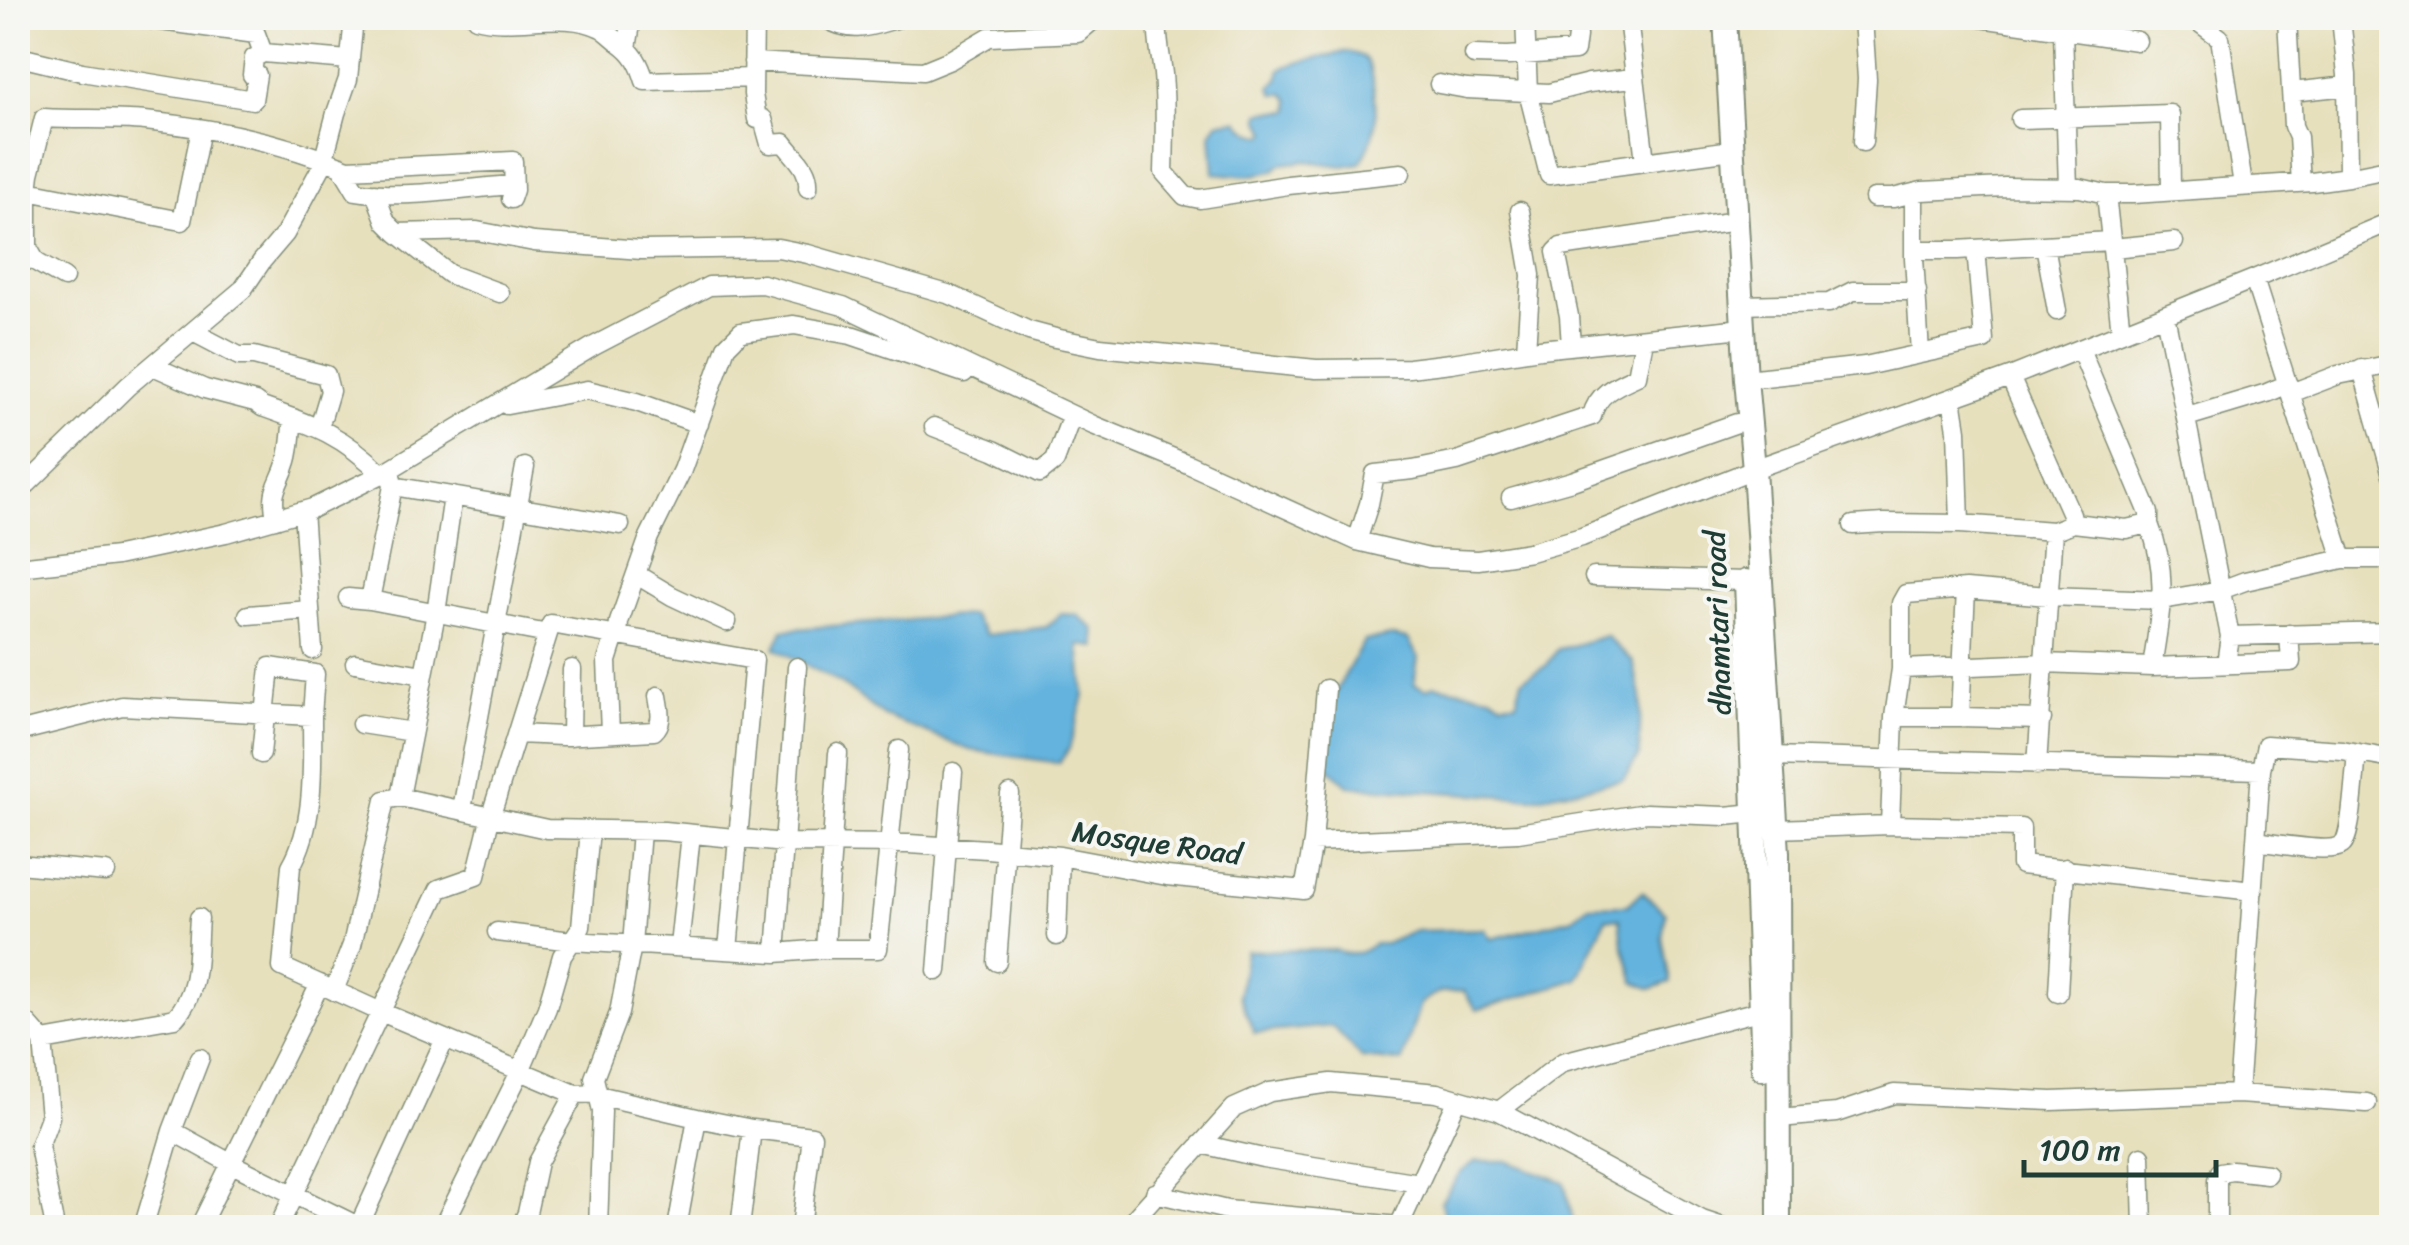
<svg xmlns="http://www.w3.org/2000/svg" width="2409" height="1245" viewBox="0 0 2409 1245" font-family="Sriracha,sans-serif">
  <style>
    .water { fill: #64b3de; stroke: #427889; stroke-width: 2.5 }
    .lines { fill: none; stroke-linecap: round; stroke-linejoin: round }
    .minor-casing { stroke: #838e78; stroke-width: 21 }
    .major-casing { stroke: #838e78; stroke-width: 26 }
    .minor { stroke: #fff; stroke-width: 18 }
    .major { stroke: #fff; stroke-width: 22 }
    .labels { text-anchor: middle; stroke-width: 8; stroke-linejoin: round; paint-order: stroke }
    .street-label { font-size: 30px; fill: #1f3d34; stroke: #f6f6f2 }
  </style>
  <rect width="100%" height="100%" fill="#f6f6f2"/>
  <filter id="ink" filterUnits="userSpaceOnUse"><feTurbulence type="fractalNoise" baseFrequency=".01" numOctaves="2"/><feDisplacementMap in="SourceGraphic" scale="20" xChannelSelector="R" yChannelSelector="G"/><feConvolveMatrix kernelMatrix="1 2 1 2 8 2 1 2 1" color-interpolation-filters="sRGB"/></filter>
  <filter id="wash" filterUnits="userSpaceOnUse"><feTurbulence type="fractalNoise" baseFrequency=".0048" numOctaves="4" result="noise"/><feDisplacementMap in="SourceGraphic" scale="40" xChannelSelector="R" yChannelSelector="G"/><feGaussianBlur stdDeviation="2.25" result="paint"/><feColorMatrix in="noise" values="0 0 0 0 0 0 0 0 0 0 0 0 0 0 0 0 0 1.4 0 .05"/><feComposite in="paint" operator="in"/></filter>
  <g filter="url(#wash)">
    <rect width="100%" height="100%" fill="#e7e0bd"/>
    <path class="water" d="M 1344,52 C 1371,55 1368,62 1373,84 C 1378,114 1377,137 1360,163 L 1343,166 L 1306,161 L 1281,164 L 1273,171 L 1248,176 L 1214,173 L 1211,133 L 1218,122 L 1238,120 C 1246,130 1251,134 1265,135 L 1268,131 L 1260,120 L 1260,113 C 1270,109 1281,114 1291,110 L 1290,100 L 1285,94 L 1274,94 L 1271,87 L 1278,80 L 1281,69 C 1300,59 1322,59 1344,52 Z
      M 1060,614 L 1077,615 L 1094,629 L 1096,647 L 1079,645 L 1084,696 L 1069,749 L 1059,763 L 970,750 L 884,716 L 842,684 L 775,648 L 783,630 L 971,615 L 986,635 L 1047,627 Z
      M 1392,636 L 1408,639 L 1418,657 L 1414,684 L 1426,689 L 1434,685 L 1491,695 L 1501,702 L 1516,702 L 1522,680 L 1547,665 L 1557,650 L 1606,636 L 1633,662 L 1641,696 L 1639,756 L 1623,780 L 1533,798 L 1349,786 L 1322,762 L 1329,704 L 1364,641 Z
      M 1642,892 L 1666,913 L 1662,937 L 1670,982 L 1651,989 L 1635,982 L 1623,945 L 1620,919 L 1606,918 L 1578,979 L 1477,1010 L 1464,991 L 1440,992 L 1420,1004 L 1402,1062 L 1362,1058 L 1332,1026 L 1254,1033 L 1239,995 L 1246,951 L 1337,950 C 1350,958 1362,953 1374,944 L 1385,944 L 1415,931 L 1484,929 L 1491,939 L 1573,918 L 1588,906 L 1628,905 Z
      M 1476,1161 L 1507,1161 L 1564,1182 L 1574,1225 L 1571,1227 L 1520,1227 L 1506,1222 L 1496,1227 L 1447,1227 L 1441,1202 L 1460,1173 Z"/>
  </g>
  <g filter="url(#ink)">
    <g class="lines">
      <g class="minor-casing">
        <path id="minor" d="M 139,18 L 256,34 L 263,53 L 349,60
          M 476,18 C 516,29 563,9 601,28 C 608,32 613,38 620,43 C 634,53 640,64 645,81 L 753,78
          M 754,18 L 753,94 L 757,119 L 763,119 L 770,144 L 784,143 C 795,158 810,168 808,188
          M 825,18 C 852,35 871,26 899,18
          M 1158,18 C 1156,37 1161,55 1163,74 C 1166,107 1165,139 1164,172 L 1185,196 L 1200,199 L 1288,185 L 1401,173
          M 1525,18 L 1528,92 L 1549,175 L 1732,150
          M 1628,18 L 1645,161
          M 1981,18 L 2137,41
          M 2193,18 L 2220,38 L 2243,185
          M 2287,18 L 2293,126 L 2298,137 L 2301,183
          M 2341,18 L 2347,75 L 2348,177 L 2392,168
          M 2063,31 L 2068,188
          M 627,48 L 632,18
          M 1474,55 L 1508,56 L 1575,51 L 1577,36 L 1575,18
          M 20,57 L 82,72 L 253,100 L 257,75 L 252,75 L 254,58 L 263,53
          M 753,62 L 923,71 L 950,60 L 989,37 L 1078,33 L 1092,21 L 1105,18
          M 1439,84 L 1467,89 L 1549,93 L 1589,83 L 1633,78
          M 2292,92 L 2347,86
          M 2020,119 L 2170,114 L 2171,190
          M 1863,142 L 1867,79 L 1863,18
          M 341,166 L 356,191 C 408,200 462,188 514,185
          M 28,191 L 30,174 L 44,118 C 78,120 112,118 145,121 C 214,128 285,143 348,169 L 513,161 L 514,190 L 511,199
          M 375,193 L 386,222 L 397,233 L 477,231 L 534,242 L 642,250 L 778,248 L 808,254 L 951,295 L 1029,331 L 1055,338 L 1100,347 L 1316,369 L 1409,368 L 1451,363 L 1540,349 L 1743,328
          M 2106,194 L 2121,332
          M 1914,195 L 1914,258 L 1920,353
          M 1874,198 L 1893,198 L 1922,191 L 2005,187 L 2080,188 L 2106,194 L 2133,194 L 2312,182 L 2348,177
          M 1520,211 L 1531,275 L 1526,350
          M 397,233 L 449,274 L 500,293
          M 2045,245 L 2057,311
          M 2112,248 L 2174,242
          M 1914,250 L 1957,250 L 2110,241
          M 64,278 L 36,262 L 28,248 L 28,191 L 182,221 L 201,129
          M 2254,279 L 2343,559
          M 1741,305 L 1829,303 L 1853,291 L 1917,291
          M 2165,315 L 2230,636 L 2226,664
          M 193,332 L 239,356 L 254,356 L 326,375 L 330,391 L 319,428
          M 1571,346 L 1569,316 L 1556,252 L 1561,247 L 1736,221
          M 2080,349 L 2149,513 L 2149,524
          M 153,366 L 205,389 L 255,402 L 262,407 C 313,425 343,435 382,474
          M 2362,369 L 2392,475
          M 2010,377 L 2071,514 L 2073,523
          M 1746,379 L 1865,366 L 1984,340 L 1976,249
          M 2291,393 L 2338,375 L 2392,364
          M 1952,398 L 1957,430 L 1960,524
          M 507,405 L 587,390 L 637,402 L 699,424
          M 2187,417 L 2267,393 L 2288,384
          M 934,427 L 994,450 L 1040,473 L 1055,461 L 1072,415
          M 390,470 L 393,486 L 370,600 L 548,634
          M 393,486 L 620,525
          M 18,493 L 128,386 L 243,289 L 262,261 L 285,234 L 322,166 L 336,113 L 348,79 L 354,18
          M 1511,498 L 1572,481 L 1737,423
          M 303,511 L 313,650
          M 276,519 C 270,487 279,488 287,461 C 291,448 291,432 293,418
          M 1853,525 L 1884,523 L 1960,524 L 2053,531 L 2073,523 L 2126,529 L 2149,524 C 2170,576 2160,614 2152,667
          M 1357,541 L 1369,504 L 1375,474 L 1413,470 L 1457,461 L 1592,416 C 1597,393 1617,385 1637,376 L 1644,340
          M 18,567 L 117,556 L 226,533 L 313,508 L 382,474 L 594,346 L 709,286 L 763,284 L 843,306 L 1093,425 L 1188,464 L 1357,541 L 1429,558 L 1478,560 L 1530,552 L 1582,537 L 1754,469 L 2010,377 L 2254,279 L 2392,221
          M 637,575 L 672,596 L 727,622
          M 1594,577 L 1746,581
          M 1966,589 L 1960,717 L 2042,719
          M 348,598 L 370,600
          M 248,615 L 310,610
          M 618,636 L 619,622 L 649,537 L 682,470 L 726,347 L 741,332 L 794,325 L 851,335 L 964,373
          M 2230,636 L 2392,632
          M 355,663 L 423,675
          M 1901,669 L 2043,663 L 2152,667 L 2291,662 L 2289,634
          M 1894,717 L 1960,717
          M 361,724 L 412,732
          M 18,732 L 122,706 L 312,716 C 312,764 316,823 291,866 L 282,967 L 381,1012 L 575,1094 L 598,1093
          M 610,733 L 607,661 L 615,636
          M 517,734 L 562,736 L 654,731 C 664,722 660,709 658,696
          M 571,736 L 572,669
          M 261,754 L 270,667 L 315,674 L 312,716
          M 1772,756 L 2261,770 L 2266,745 L 2342,750 L 2392,759
          M 2037,765 L 2053,531
          M 400,797 L 547,829 L 664,831 L 784,843 L 909,844 L 987,849 L 1060,856 L 1167,876 L 1304,890 L 1313,842 L 1518,833 L 1646,813 L 1725,816 L 1765,812
          M 462,809 L 525,467
          M 1890,825 L 1894,717 L 1901,669 L 1901,603 L 1906,594 L 1966,589 L 2048,596 L 2162,600 L 2221,590 L 2245,581 L 2343,559 L 2392,559
          M 1776,829 L 1890,825 L 2021,828 L 2021,865 L 2253,891
          M 2256,841 C 2273,843 2330,854 2342,845 C 2352,838 2355,768 2357,753
          M 1313,842 L 1326,689
          M 18,864 L 106,872
          M 497,932 L 572,941 L 776,953 L 825,949 L 878,949 L 899,750
          M 1057,936 L 1060,856
          M 679,946 L 691,834
          M 825,949 L 838,753
          M 776,953 L 797,667
          M 997,962 L 1010,794
          M 937,971 L 953,772
          M 334,991 L 352,945 L 385,800 L 400,797 L 436,613 L 453,496
          M 2058,993 L 2065,868
          M 18,1019 L 28,1024 L 43,1041
          M 2238,1094 L 2261,770
          M 598,1095 L 697,1118
          M 1499,1111 L 1563,1062 L 1770,1008
          M 1779,1118 L 1837,1113 L 1894,1094 L 2052,1101 L 2238,1094 L 2367,1103
          M 752,1129 L 812,1136 L 801,1228
          M 172,1131 L 232,1164 L 362,1228
          M 1201,1144 L 1263,1158 L 1419,1183
          M 2141,1156 L 2143,1228
          M 1155,1193 L 1227,1210 L 1399,1226 L 1458,1099
          M 55,1228 L 39,1146 L 50,1117 L 43,1041 L 175,1018 C 201,990 196,954 199,918
          M 143,1228 L 172,1131 L 200,1058
          M 199,1228 L 320,984
          M 278,1228 L 439,889 L 476,876 L 491,815 L 551,624 L 754,660 L 728,950
          M 358,1228 L 445,1039
          M 442,1228 L 518,1076 L 547,1008 L 562,956 L 581,927 L 590,830
          M 520,1228 L 527,1213 L 538,1162 L 575,1094
          M 598,1228 L 602,1111 L 594,1078 L 619,1013 L 632,945 L 641,831
          M 677,1228 L 697,1118 L 752,1129 L 740,1228
          M 1126,1228 L 1234,1108 L 1270,1092 L 1331,1083 L 1437,1093 L 1499,1111 L 1702,1220 L 1726,1228
          M 2217,1228 L 2217,1180 L 2220,1172 L 2232,1170 L 2267,1174"/>
      </g>
      <g class="major-casing">
        <path id="major" d="M 1725,18 L 1746,379 L 1754,469 L 1778,853 L 1779,1228
          M 1746,581 L 1763,1069"/>
      </g>
      <use href="#minor" class="minor"/>
      <use href="#major" class="major"/>
    </g>
  </g>
  <g class="labels">
    <g class="street-label">
      <text transform="translate(1718 623) rotate(-92)" y="10">dhamtari road</text>
      <text transform="translate(1157 843) rotate(8)" y="10">Mosque Road</text>
    </g>
  </g>
  <rect width="2409" height="1245" fill="none" stroke="#f6f6f2" stroke-width="60"/>
  <path d="M2024 1160v15h192v-15" fill="none" stroke="#1f3d34" stroke-width="5"/>
  <text x="2039" y="1160" font-size="30" fill="#1f3d34" stroke="#f6f6f2" stroke-width="8" paint-order="stroke">100 m</text>
</svg>
